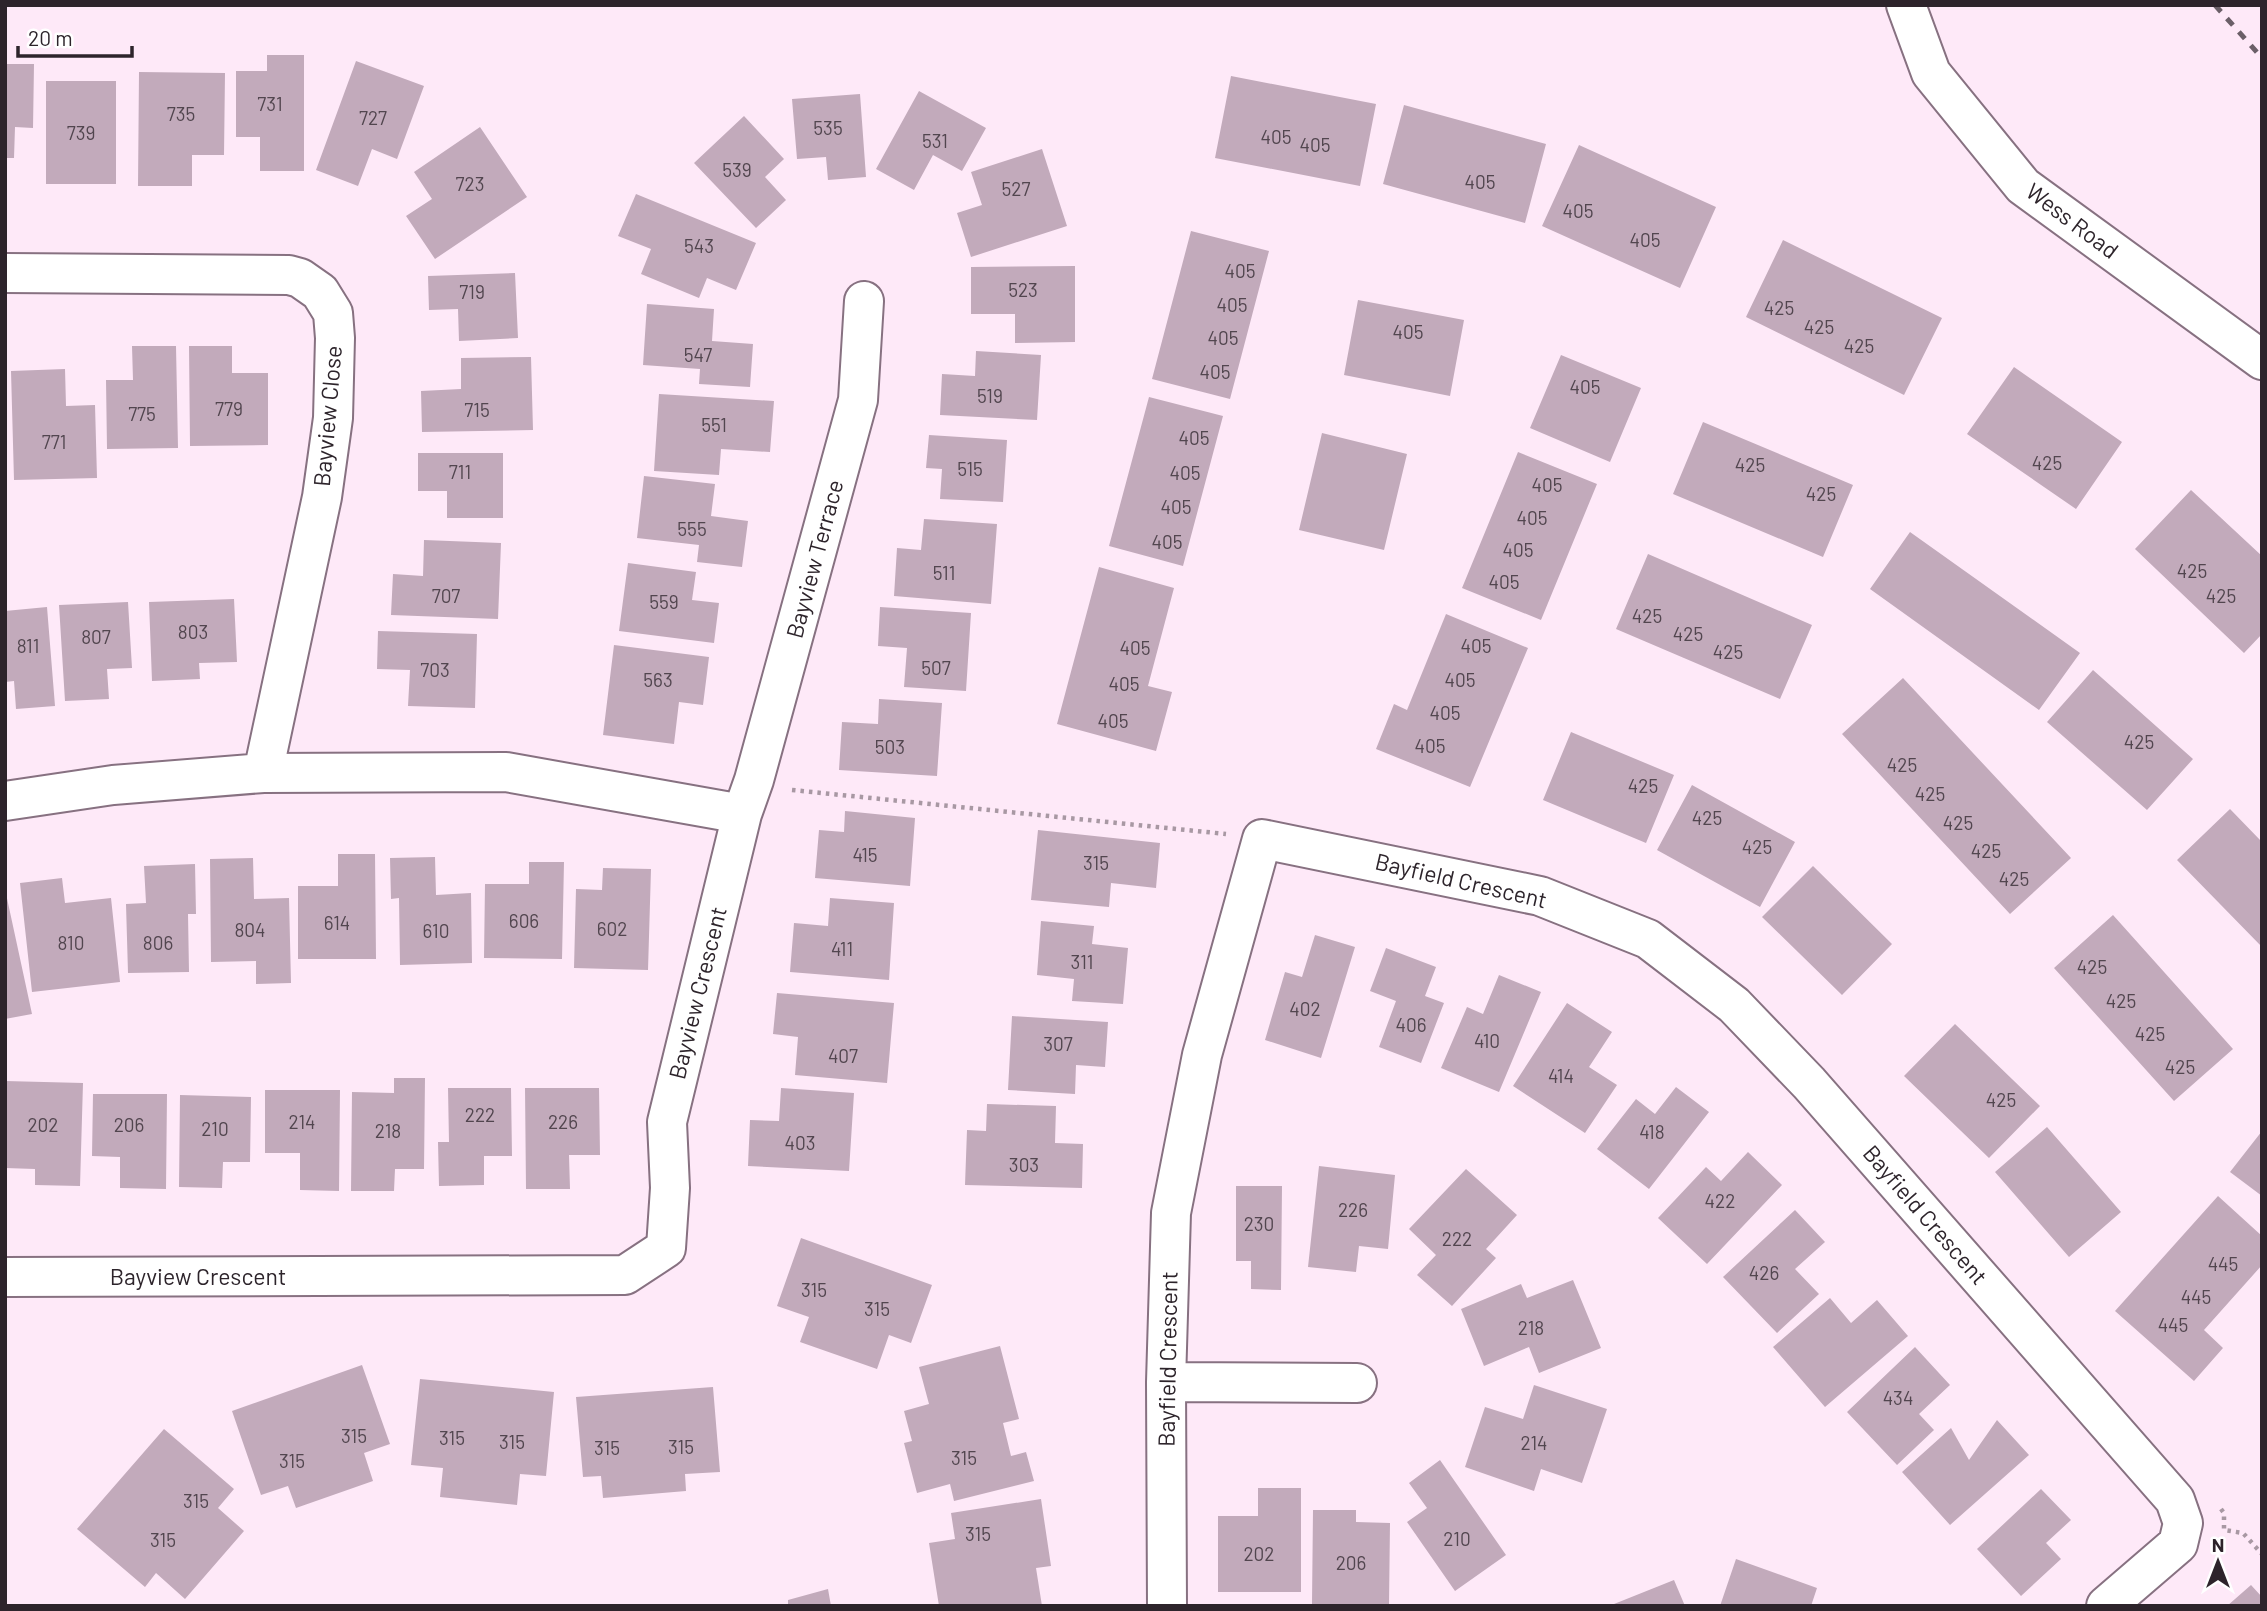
<svg xmlns="http://www.w3.org/2000/svg" width="2267" height="1611" viewBox="0 0 2267 1611" font-family="Barlow,sans-serif">
  <style>
    .building { fill: #c2aabb }
    .lines { fill: none; stroke-linecap: round; stroke-linejoin: round }
    .minor-casing { stroke: #877181; stroke-width: 42 }
    .path { stroke: #a898a3; stroke-width: 4.5; stroke-dasharray: 3.5 5; stroke-linecap: butt }
    .minor { stroke: #fff; stroke-width: 38 }
    .rail { stroke: #6b5f68; stroke-width: 5; stroke-dasharray: 9 9; stroke-linecap: butt }
    .labels { text-anchor: middle; stroke-width: 5; stroke-linejoin: round; paint-order: stroke }
    .number-label { font-size: 19px; fill: #52464f }
    .street-label { font-size: 23px; fill: #2d242b; stroke: #fff }
  </style>
  <rect width="100%" height="100%" fill="#fee9f8"/>
  <path class="building" d="M 267,55 L 304,55 L 304,171 L 260,171 L 260,137 L 236,137 L 236,71 L 267,71 Z
    M 356,61 L 424,86 L 397,159 L 372,149 L 358,186 L 316,170 Z
    M 5,64 L 34,64 L 33,128 L 15,127 L 14,158 L 5,158 Z
    M 139,72 L 225,73 L 224,155 L 192,155 L 192,186 L 138,186 Z
    M 1231,76 L 1376,104 L 1360,186 L 1215,158 Z
    M 46,81 L 116,81 L 116,184 L 46,184 Z
    M 919,91 L 986,128 L 962,171 L 933,155 L 914,190 L 876,169 Z
    M 860,94 L 866,177 L 828,180 L 826,157 L 797,159 L 792,99 Z
    M 1404,105 L 1546,144 L 1525,223 L 1383,184 Z
    M 744,116 L 784,159 L 765,177 L 786,200 L 756,228 L 694,163 Z
    M 480,127 L 527,197 L 435,259 L 406,216 L 432,199 L 414,172 Z
    M 1579,145 L 1716,207 L 1680,288 L 1542,226 Z
    M 1042,149 L 1067,226 L 971,257 L 957,213 L 982,205 L 971,172 Z
    M 636,194 L 756,243 L 736,290 L 707,278 L 699,298 L 641,274 L 651,249 L 618,236 Z
    M 1191,231 L 1269,251 L 1230,399 L 1152,379 Z
    M 1783,240 L 1942,318 L 1904,395 L 1746,317 Z
    M 1075,266 L 1075,342 L 1015,343 L 1015,314 L 971,314 L 971,267 Z
    M 515,273 L 518,338 L 459,341 L 458,309 L 429,310 L 428,276 Z
    M 1358,300 L 1464,320 L 1450,396 L 1344,375 Z
    M 647,304 L 714,309 L 712,341 L 753,344 L 750,387 L 699,384 L 700,369 L 643,365 Z
    M 132,346 L 176,346 L 178,448 L 107,449 L 106,380 L 133,380 Z
    M 189,346 L 232,346 L 232,373 L 268,373 L 268,445 L 190,446 Z
    M 976,351 L 1041,355 L 1037,420 L 940,415 L 942,374 L 975,376 Z
    M 1561,355 L 1641,388 L 1610,462 L 1530,428 Z
    M 531,357 L 533,430 L 422,432 L 421,391 L 461,389 L 461,358 Z
    M 2014,367 L 2122,442 L 2076,509 L 1967,434 Z
    M 65,369 L 66,406 L 95,405 L 97,478 L 14,480 L 11,371 Z
    M 659,394 L 774,401 L 770,452 L 721,449 L 719,475 L 654,471 Z
    M 1149,397 L 1223,416 L 1183,566 L 1109,546 Z
    M 1703,422 L 1853,485 L 1823,557 L 1673,494 Z
    M 1322,433 L 1407,454 L 1384,550 L 1299,530 Z
    M 929,435 L 1007,440 L 1003,502 L 940,499 L 942,469 L 926,468 Z
    M 1518,452 L 1597,484 L 1541,620 L 1462,588 Z
    M 418,453 L 503,453 L 503,518 L 447,518 L 447,491 L 418,491 Z
    M 644,476 L 715,484 L 711,516 L 748,521 L 742,567 L 697,562 L 699,545 L 637,538 Z
    M 2191,490 L 2262,556 L 2262,634 L 2244,653 L 2135,549 Z
    M 924,519 L 997,524 L 991,604 L 894,596 L 897,548 L 921,550 Z
    M 1910,532 L 2080,653 L 2039,710 L 1870,589 Z
    M 424,540 L 501,543 L 498,619 L 391,615 L 393,574 L 423,576 Z
    M 1648,554 L 1812,625 L 1780,699 L 1616,629 Z
    M 628,563 L 696,572 L 692,600 L 719,603 L 714,643 L 619,631 Z
    M 1099,567 L 1174,588 L 1148,686 L 1172,692 L 1156,751 L 1057,724 Z
    M 234,599 L 237,662 L 199,663 L 200,679 L 152,681 L 149,602 Z
    M 128,602 L 132,668 L 107,669 L 109,699 L 65,701 L 59,605 Z
    M 47,607 L 55,706 L 16,709 L 14,681 L 5,682 L 5,611 Z
    M 880,607 L 971,613 L 966,691 L 904,687 L 907,648 L 878,646 Z
    M 1446,614 L 1528,648 L 1470,787 L 1376,749 L 1394,704 L 1407,710 Z
    M 378,631 L 477,634 L 475,708 L 408,706 L 410,670 L 377,669 Z
    M 614,645 L 709,657 L 703,705 L 679,702 L 674,744 L 603,735 Z
    M 2093,670 L 2193,759 L 2147,810 L 2047,722 Z
    M 1903,678 L 2071,858 L 2010,914 L 1842,734 Z
    M 879,699 L 942,703 L 937,776 L 839,770 L 842,722 L 878,724 Z
    M 1571,732 L 1674,775 L 1646,843 L 1543,800 Z
    M 1692,785 L 1795,842 L 1760,907 L 1657,850 Z
    M 2230,809 L 2262,842 L 2262,947 L 2177,860 Z
    M 845,811 L 915,818 L 910,886 L 815,878 L 819,830 L 844,832 Z
    M 1038,830 L 1160,843 L 1156,888 L 1111,883 L 1109,907 L 1031,900 Z
    M 338,854 L 375,854 L 376,959 L 298,959 L 298,886 L 338,886 Z
    M 435,857 L 436,895 L 471,893 L 472,963 L 400,965 L 399,898 L 391,899 L 390,858 Z
    M 253,858 L 254,899 L 289,898 L 291,983 L 256,984 L 256,961 L 211,962 L 210,859 Z
    M 529,862 L 564,862 L 562,959 L 484,958 L 485,884 L 529,884 Z
    M 195,864 L 196,914 L 188,914 L 189,972 L 128,973 L 126,904 L 146,903 L 144,866 Z
    M 1813,866 L 1892,944 L 1842,995 L 1762,917 Z
    M 603,868 L 651,869 L 648,970 L 574,968 L 576,889 L 602,890 Z
    M 62,878 L 65,903 L 111,898 L 120,982 L 32,992 L 20,883 Z
    M 5,889 L 32,1014 L 5,1019 Z
    M 830,898 L 894,903 L 889,980 L 790,972 L 794,923 L 828,926 Z
    M 2113,915 L 2233,1049 L 2174,1101 L 2054,968 Z
    M 1041,921 L 1094,926 L 1092,944 L 1128,948 L 1123,1004 L 1072,1001 L 1074,979 L 1037,975 Z
    M 1315,935 L 1355,947 L 1321,1058 L 1265,1040 L 1285,972 L 1302,977 Z
    M 1386,948 L 1436,967 L 1425,996 L 1444,1003 L 1421,1063 L 1379,1047 L 1396,1001 L 1370,991 Z
    M 1499,975 L 1541,992 L 1499,1092 L 1441,1068 L 1467,1007 L 1483,1014 Z
    M 777,993 L 894,1003 L 887,1083 L 795,1075 L 798,1037 L 773,1034 Z
    M 1567,1003 L 1612,1032 L 1589,1067 L 1617,1085 L 1585,1133 L 1513,1086 Z
    M 1012,1016 L 1108,1022 L 1105,1067 L 1076,1065 L 1075,1094 L 1008,1090 Z
    M 1955,1024 L 2040,1106 L 1989,1158 L 1904,1076 Z
    M 394,1078 L 425,1078 L 424,1169 L 395,1169 L 394,1191 L 351,1191 L 352,1092 L 394,1093 Z
    M 5,1081 L 83,1083 L 80,1186 L 35,1185 L 35,1169 L 5,1168 Z
    M 1676,1087 L 1709,1112 L 1649,1189 L 1597,1149 L 1636,1099 L 1655,1114 Z
    M 448,1088 L 511,1088 L 512,1156 L 484,1156 L 484,1185 L 439,1186 L 438,1142 L 449,1142 Z
    M 525,1088 L 599,1088 L 600,1155 L 569,1155 L 570,1189 L 526,1189 Z
    M 781,1088 L 854,1093 L 849,1171 L 748,1166 L 750,1120 L 779,1121 Z
    M 265,1090 L 340,1090 L 339,1191 L 300,1190 L 300,1153 L 265,1153 Z
    M 93,1094 L 167,1094 L 166,1189 L 120,1188 L 120,1157 L 92,1156 Z
    M 180,1095 L 251,1097 L 250,1162 L 223,1162 L 222,1188 L 179,1187 Z
    M 987,1104 L 1056,1106 L 1055,1143 L 1083,1144 L 1082,1188 L 965,1185 L 967,1130 L 986,1131 Z
    M 2047,1127 L 2121,1212 L 2069,1257 L 1995,1172 Z
    M 2262,1131 L 2262,1196 L 2230,1172 Z
    M 1748,1152 L 1782,1185 L 1707,1264 L 1658,1218 L 1706,1167 L 1721,1181 Z
    M 1319,1166 L 1395,1175 L 1388,1249 L 1359,1246 L 1356,1272 L 1308,1267 Z
    M 1466,1169 L 1517,1215 L 1486,1249 L 1496,1258 L 1452,1306 L 1417,1275 L 1436,1255 L 1409,1229 Z
    M 1236,1186 L 1282,1186 L 1281,1290 L 1251,1289 L 1251,1261 L 1236,1261 Z
    M 2218,1196 L 2262,1236 L 2262,1265 L 2204,1330 L 2223,1348 L 2194,1381 L 2115,1311 Z
    M 1795,1210 L 1825,1242 L 1795,1269 L 1819,1294 L 1777,1333 L 1723,1277 Z
    M 801,1238 L 932,1285 L 911,1343 L 889,1335 L 877,1369 L 800,1342 L 809,1317 L 777,1306 Z
    M 1573,1280 L 1601,1348 L 1539,1373 L 1529,1347 L 1484,1366 L 1461,1309 L 1521,1284 L 1527,1298 Z
    M 1830,1298 L 1851,1323 L 1877,1300 L 1908,1336 L 1825,1407 L 1773,1347 Z
    M 1000,1346 L 1019,1419 L 1003,1423 L 1011,1456 L 1026,1452 L 1034,1481 L 954,1501 L 950,1484 L 917,1493 L 904,1443 L 912,1441 L 904,1411 L 929,1404 L 919,1367 Z
    M 1915,1347 L 1950,1385 L 1919,1414 L 1934,1430 L 1897,1465 L 1847,1412 Z
    M 362,1365 L 390,1444 L 364,1453 L 373,1481 L 296,1508 L 288,1486 L 261,1495 L 232,1411 Z
    M 420,1379 L 554,1392 L 546,1476 L 520,1474 L 517,1505 L 440,1497 L 443,1468 L 411,1465 Z
    M 1534,1385 L 1607,1409 L 1582,1483 L 1541,1469 L 1534,1491 L 1465,1467 L 1485,1407 L 1523,1419 Z
    M 713,1387 L 720,1472 L 685,1474 L 686,1491 L 603,1498 L 601,1476 L 583,1477 L 576,1397 Z
    M 1997,1420 L 2029,1455 L 1950,1525 L 1902,1472 L 1951,1428 L 1969,1460 Z
    M 164,1429 L 234,1489 L 218,1508 L 244,1531 L 185,1599 L 156,1573 L 145,1587 L 77,1529 Z
    M 1440,1460 L 1506,1555 L 1455,1591 L 1407,1522 L 1427,1508 L 1409,1483 Z
    M 1258,1488 L 1301,1488 L 1301,1592 L 1218,1592 L 1218,1516 L 1258,1516 Z
    M 2041,1489 L 2071,1520 L 2046,1543 L 2061,1559 L 2021,1596 L 1977,1549 Z
    M 1041,1499 L 1051,1566 L 1036,1568 L 1042,1606 L 939,1606 L 929,1543 L 955,1539 L 951,1513 Z
    M 1313,1510 L 1356,1510 L 1356,1522 L 1390,1523 L 1389,1604 L 1312,1604 Z
    M 1736,1559 L 1817,1588 L 1811,1606 L 1720,1606 Z
    M 1674,1580 L 1685,1606 L 1609,1606 Z
    M 2251,1585 L 2262,1597 L 2262,1606 L 2227,1606 Z
    M 828,1589 L 831,1606 L 788,1606 L 788,1600 Z"/>
  <g class="lines">
    <g class="minor-casing">
      <path id="minor" d="M 1906,5 L 1931,73 L 2023,186 L 2262,360
        M 5,273 L 289,275 L 300,278 L 320,292 L 333,313 L 335,338 L 333,418 L 322,497 L 263,773
        M 5,801 L 113,785 L 263,773 L 506,772 L 742,814 L 667,1122 L 670,1188 L 666,1248 L 625,1275 L 5,1277
        M 742,814 L 754,780 L 858,400 L 864,301
        M 1166,1382 L 1357,1383
        M 1167,1606 L 1166,1382 L 1171,1213 L 1202,1055 L 1262,839 L 1540,896 L 1648,939 L 1734,1005 L 1809,1083 L 2175,1500 L 2183,1523 L 2178,1544 L 2106,1606"/>
    </g>
    <path class="path" d="M 792,790 L 1226,834
      M 2221,1509 L 2224,1513 L 2224,1530 L 2243,1533 L 2262,1554"/>
    <use href="#minor" class="minor"/>
    <path class="rail" d="M 2215,5 L 2262,58"/>
  </g>
  <g class="labels">
    <g class="number-label">
      <text x="270" y="111">731</text>
      <text x="181" y="121">735</text>
      <text x="373" y="125">727</text>
      <text x="828" y="135">535</text>
      <text x="81" y="140">739</text>
      <text x="1276" y="144">405</text>
      <text x="935" y="148">531</text>
      <text x="1315" y="152">405</text>
      <text x="737" y="177">539</text>
      <text x="1480" y="189">405</text>
      <text x="470" y="191">723</text>
      <text x="1016" y="196">527</text>
      <text x="1578" y="218">405</text>
      <text x="1645" y="247">405</text>
      <text x="699" y="253">543</text>
      <text x="1240" y="278">405</text>
      <text x="1023" y="297">523</text>
      <text x="472" y="299">719</text>
      <text x="1232" y="312">405</text>
      <text x="1779" y="315">425</text>
      <text x="1819" y="334">425</text>
      <text x="1408" y="339">405</text>
      <text x="1223" y="345">405</text>
      <text x="1859" y="353">425</text>
      <text x="698" y="362">547</text>
      <text x="1215" y="379">405</text>
      <text x="1585" y="394">405</text>
      <text x="990" y="403">519</text>
      <text x="229" y="416">779</text>
      <text x="477" y="417">715</text>
      <text x="142" y="421">775</text>
      <text x="714" y="432">551</text>
      <text x="1194" y="445">405</text>
      <text x="54" y="449">771</text>
      <text x="2047" y="470">425</text>
      <text x="1750" y="472">425</text>
      <text x="970" y="476">515</text>
      <text x="460" y="479">711</text>
      <text x="1185" y="480">405</text>
      <text x="1547" y="492">405</text>
      <text x="1821" y="501">425</text>
      <text x="1176" y="514">405</text>
      <text x="1532" y="525">405</text>
      <text x="692" y="536">555</text>
      <text x="1167" y="549">405</text>
      <text x="1518" y="557">405</text>
      <text x="2192" y="578">425</text>
      <text x="944" y="580">511</text>
      <text x="1504" y="589">405</text>
      <text x="446" y="603">707</text>
      <text x="2221" y="603">425</text>
      <text x="664" y="609">559</text>
      <text x="1647" y="623">425</text>
      <text x="193" y="639">803</text>
      <text x="1688" y="641">425</text>
      <text x="96" y="644">807</text>
      <text x="28" y="653">811</text>
      <text x="1476" y="653">405</text>
      <text x="1135" y="655">405</text>
      <text x="1728" y="659">425</text>
      <text x="936" y="675">507</text>
      <text x="435" y="677">703</text>
      <text x="658" y="687">563</text>
      <text x="1460" y="687">405</text>
      <text x="1124" y="691">405</text>
      <text x="1445" y="720">405</text>
      <text x="1113" y="728">405</text>
      <text x="2139" y="749">425</text>
      <text x="1430" y="753">405</text>
      <text x="890" y="754">503</text>
      <text x="1902" y="772">425</text>
      <text x="1643" y="793">425</text>
      <text x="1930" y="801">425</text>
      <text x="1707" y="825">425</text>
      <text x="1958" y="830">425</text>
      <text x="1757" y="854">425</text>
      <text x="1986" y="858">425</text>
      <text x="865" y="862">415</text>
      <text x="1096" y="870">315</text>
      <text x="2014" y="886">425</text>
      <text x="524" y="928">606</text>
      <text x="337" y="930">614</text>
      <text x="612" y="936">602</text>
      <text x="250" y="937">804</text>
      <text x="436" y="938">610</text>
      <text x="71" y="950">810</text>
      <text x="158" y="950">806</text>
      <text x="842" y="956">411</text>
      <text x="1082" y="969">311</text>
      <text x="2092" y="974">425</text>
      <text x="2121" y="1008">425</text>
      <text x="1305" y="1016">402</text>
      <text x="1411" y="1032">406</text>
      <text x="2150" y="1041">425</text>
      <text x="1487" y="1048">410</text>
      <text x="1058" y="1051">307</text>
      <text x="843" y="1063">407</text>
      <text x="2180" y="1074">425</text>
      <text x="1561" y="1083">414</text>
      <text x="2001" y="1107">425</text>
      <text x="480" y="1122">222</text>
      <text x="302" y="1129">214</text>
      <text x="563" y="1129">226</text>
      <text x="43" y="1132">202</text>
      <text x="129" y="1132">206</text>
      <text x="215" y="1136">210</text>
      <text x="388" y="1138">218</text>
      <text x="1652" y="1139">418</text>
      <text x="800" y="1150">403</text>
      <text x="1024" y="1172">303</text>
      <text x="1720" y="1208">422</text>
      <text x="1353" y="1217">226</text>
      <text x="1259" y="1231">230</text>
      <text x="1457" y="1246">222</text>
      <text x="2223" y="1271">445</text>
      <text x="1764" y="1280">426</text>
      <text x="814" y="1297">315</text>
      <text x="2196" y="1304">445</text>
      <text x="877" y="1316">315</text>
      <text x="2173" y="1332">445</text>
      <text x="1531" y="1335">218</text>
      <text x="1898" y="1405">434</text>
      <text x="354" y="1443">315</text>
      <text x="452" y="1445">315</text>
      <text x="512" y="1449">315</text>
      <text x="1534" y="1450">214</text>
      <text x="681" y="1454">315</text>
      <text x="607" y="1455">315</text>
      <text x="964" y="1465">315</text>
      <text x="292" y="1468">315</text>
      <text x="196" y="1508">315</text>
      <text x="978" y="1541">315</text>
      <text x="1457" y="1546">210</text>
      <text x="163" y="1547">315</text>
      <text x="1259" y="1561">202</text>
      <text x="1351" y="1570">206</text>
    </g>
    <g class="street-label">
      <text transform="translate(2072 221) rotate(37)" y="8">Wess Road</text>
      <text transform="translate(328 416) rotate(-85)" y="8">Bayview Close</text>
      <text transform="translate(815 559) rotate(-75)" y="8">Bayview Terrace</text>
      <text transform="translate(1461 881) rotate(13)" y="8">Bayfield Crescent</text>
      <text transform="translate(698 993) rotate(-76)" y="8">Bayview Crescent</text>
      <text transform="translate(1925 1215) rotate(49)" y="8">Bayfield Crescent</text>
      <text x="198" y="1285">Bayview Crescent</text>
      <text transform="translate(1168 1359) rotate(-89)" y="8">Bayfield Crescent</text>
    </g>
  </g>
  <rect width="2267" height="1611" fill="none" stroke="#2d242b" stroke-width="14"/>
  <g transform="translate(2218 1562)" stroke="#ffffff" stroke-width="5" paint-order="stroke">
  <path d="M0-5L12 26L0 18L-12 26Z" fill="#2d242b"/>
  <text y="-10" font-size="19" font-weight="bold" text-anchor="middle" fill="#2d242b">N</text>
  </g>
  <path d="M18 46v10h114v-10" fill="none" stroke="#2d242b" stroke-width="3.5"/>
  <text x="28" y="46" font-size="21" fill="#2d242b" stroke="#ffffff" stroke-width="5" paint-order="stroke">20 m</text>
</svg>
